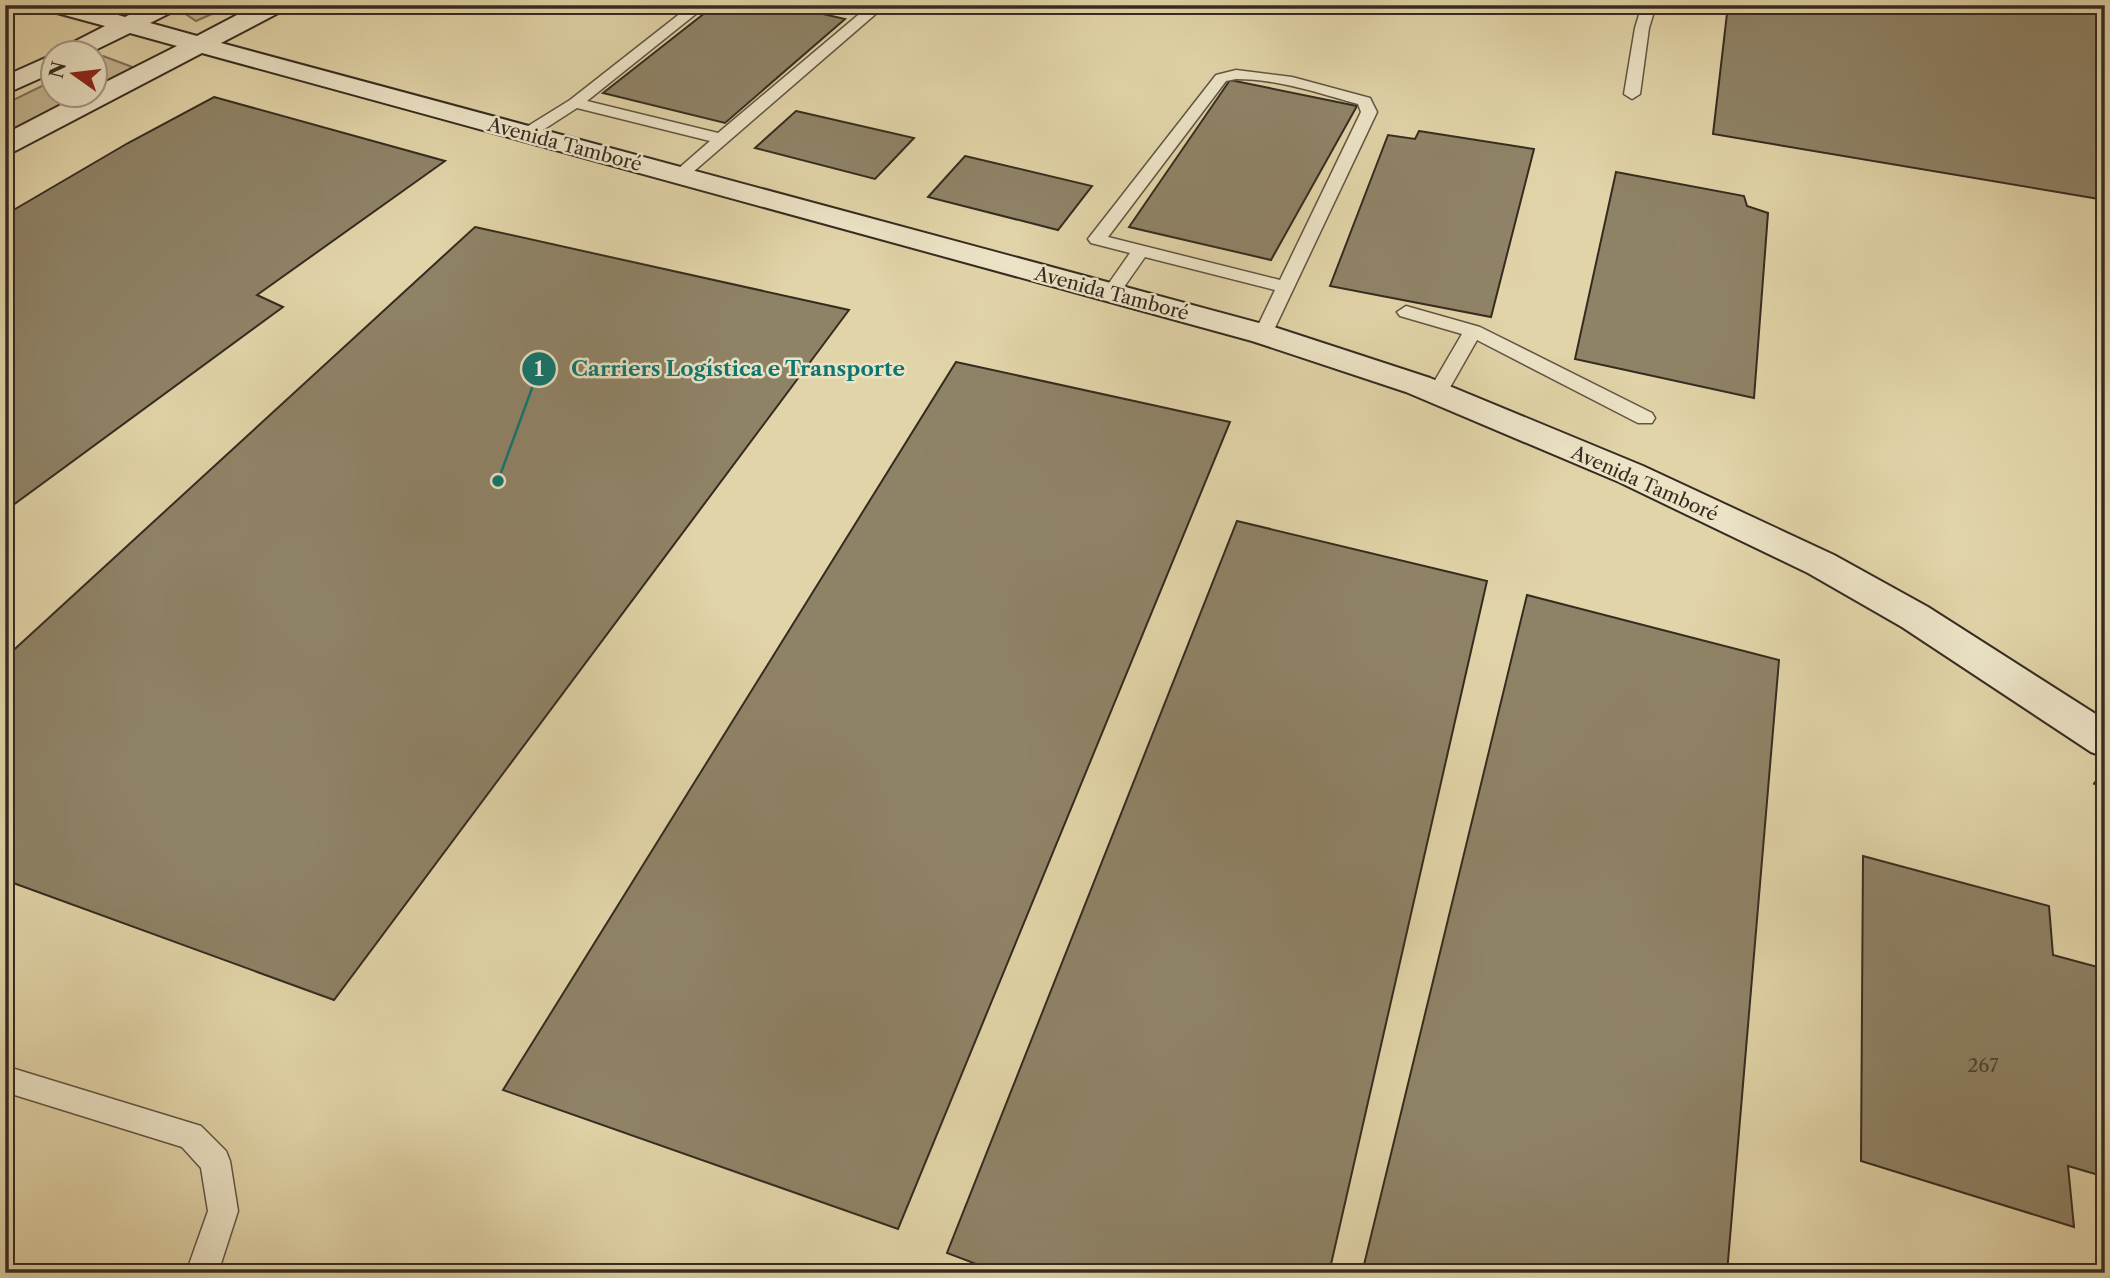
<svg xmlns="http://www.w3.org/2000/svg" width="2110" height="1278" viewBox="0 0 2110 1278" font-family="'Libre Caslon Text',serif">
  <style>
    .green { fill: #c4b791; stroke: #7d7158; stroke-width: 2 }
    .building { fill: #8f8367; stroke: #362b20; stroke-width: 2 }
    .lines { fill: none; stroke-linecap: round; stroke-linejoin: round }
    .lane-casing { stroke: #615542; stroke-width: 3 }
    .secondary-casing { stroke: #362b20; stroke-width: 4 }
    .path { stroke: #362b20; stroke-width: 5; stroke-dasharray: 2 4.5; stroke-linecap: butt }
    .lane { fill: #ece3c6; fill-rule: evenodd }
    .secondary { fill: #ece3c6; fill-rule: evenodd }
    .labels { text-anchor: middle; stroke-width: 5; stroke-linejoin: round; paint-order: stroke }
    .street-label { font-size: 19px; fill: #362b20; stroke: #ece3c6 }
    .near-number-label { font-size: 19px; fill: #4c4132 }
    .leader { fill: none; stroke: #0f766e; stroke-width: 2.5 }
    .callout-dot { fill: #0f766e; stroke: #ece3c6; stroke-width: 2.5 }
    .mark-label { font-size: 21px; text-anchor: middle; font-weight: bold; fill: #fff }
    .callout-label { font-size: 21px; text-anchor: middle; font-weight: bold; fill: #0f766e; stroke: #ece3c6; stroke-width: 5; stroke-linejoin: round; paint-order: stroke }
  </style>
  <rect width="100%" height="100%" fill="#e1d4a8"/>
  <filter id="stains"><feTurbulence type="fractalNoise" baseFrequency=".00286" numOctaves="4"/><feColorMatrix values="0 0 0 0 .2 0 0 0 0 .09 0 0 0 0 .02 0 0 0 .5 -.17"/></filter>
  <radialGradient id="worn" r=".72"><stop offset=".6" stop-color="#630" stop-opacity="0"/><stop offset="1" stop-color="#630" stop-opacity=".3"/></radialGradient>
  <path class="green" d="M 188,5 L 232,5 L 196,21 L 184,13 L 183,8 Z
    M 103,56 L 135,68 L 95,88 L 95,60 Z
    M 52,81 L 52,94 L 81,95 L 5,133 L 5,104 Z"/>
  <path class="building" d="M 715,5 L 784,5 L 845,19 L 725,123 L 603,93 Z
    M 1728,5 L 2105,5 L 2105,200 L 1713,134 Z
    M 1230,80 L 1357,106 L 1271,260 L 1129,227 Z
    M 214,97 L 445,161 L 257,295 L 283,307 L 5,511 L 5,215 L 128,143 Z
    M 796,111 L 914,138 L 875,179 L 755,148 Z
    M 1419,131 L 1534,149 L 1491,317 L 1330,286 L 1388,135 L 1415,139 Z
    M 965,156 L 1092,186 L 1058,230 L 928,197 Z
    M 1616,172 L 1744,196 L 1747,206 L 1768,213 L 1754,398 L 1575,359 Z
    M 475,227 L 849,310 L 334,1000 L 5,880 L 5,658 Z
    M 956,362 L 1230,422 L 898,1229 L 503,1090 Z
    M 1237,521 L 1487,581 L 1329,1273 L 1000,1273 L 947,1253 Z
    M 1527,595 L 1779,660 L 1727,1273 L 1362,1273 Z
    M 1863,856 L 2049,906 L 2053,955 L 2105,969 L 2105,1177 L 2068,1166 L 2074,1227 L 1861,1161 Z"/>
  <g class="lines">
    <g class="lane-casing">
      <path id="lane" d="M 691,5 L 707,5 L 587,101 L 718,133 L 870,5 L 886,5 L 685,179 L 673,179 L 671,175 L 710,141 L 577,108 L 532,137 L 520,137 L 518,134 L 520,131 L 570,100 Z
        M 1642,5 L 1656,5 L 1649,28 L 1640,94 L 1632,99 L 1624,94 L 1635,28 Z
        M 1236,70 L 1292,77 L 1370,98 L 1377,112 L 1272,334 L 1263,340 L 1254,334 L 1275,290 L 1145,257 L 1117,297 L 1105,297 L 1102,293 L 1130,253 L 1091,243 L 1088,239 L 1216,75 ZM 1236,79 C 1278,79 1318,93 1358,104 L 1361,112 L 1280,280 L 1108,237 L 1226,81 Z
        M 1406,306 L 1480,327 L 1652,413 L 1655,418 L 1652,423 L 1638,423 L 1477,340 L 1444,398 L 1430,398 L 1427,394 L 1462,334 L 1400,316 L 1397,312 Z
        M 5,1066 L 201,1126 L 226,1151 L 230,1161 L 238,1211 L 218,1273 L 186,1273 L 208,1211 L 201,1168 L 182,1147 L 5,1092 Z"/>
    </g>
    <g class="secondary-casing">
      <path id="secondary" d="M 43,5 L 83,5 L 125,17 L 148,5 L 179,5 L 176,10 L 150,23 L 197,36 L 256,5 L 287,5 L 284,10 L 221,43 L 1274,327 L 1430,378 L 1643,466 L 1834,555 L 1928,607 L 2105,720 L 2105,757 L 2091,752 L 1902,627 L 1808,573 L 1619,482 L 1406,392 L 1252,341 L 202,53 L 15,151 L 5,153 L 5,134 L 82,94 L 94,94 L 94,88 L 177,46 L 130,33 L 91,52 L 61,52 L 64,47 L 105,26 L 46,10 Z
        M 52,55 L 52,73 L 5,94 L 5,76 Z"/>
    </g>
    <path class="path" d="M 2094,782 L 2105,789"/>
    <use href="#lane" class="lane"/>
    <use href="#secondary" class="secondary"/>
  </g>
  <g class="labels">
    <g class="street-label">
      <text transform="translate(565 144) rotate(15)" y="7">Avenida Tamboré</text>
      <text transform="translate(1112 293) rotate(15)" y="7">Avenida Tamboré</text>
      <text transform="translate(1645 483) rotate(24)" y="7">Avenida Tamboré</text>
    </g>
    <g class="near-number-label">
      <text x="1983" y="1072">267</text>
    </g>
  </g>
  <path class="leader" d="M498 481L539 369"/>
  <g class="callout-dot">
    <circle cx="498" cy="481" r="7"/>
    <circle cx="539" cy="369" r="18"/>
  </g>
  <g class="mark-label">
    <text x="539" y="376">1</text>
  </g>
  <g class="callout-label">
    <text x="738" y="376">Carriers Logística e Transporte</text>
  </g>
  <rect width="2110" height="1278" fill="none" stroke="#e1d4a8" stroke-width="28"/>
  <rect x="7" y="7" width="2096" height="1264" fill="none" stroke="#362b20" stroke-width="3.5"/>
  <rect x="14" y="14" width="2082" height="1250" fill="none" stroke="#362b20" stroke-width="2"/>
  <g transform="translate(74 74) rotate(284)"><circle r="33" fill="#ece3c6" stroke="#a39984" stroke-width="2"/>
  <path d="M0-5L12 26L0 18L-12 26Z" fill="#8f2418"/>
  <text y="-10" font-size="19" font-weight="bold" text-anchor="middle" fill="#362b20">N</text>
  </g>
  <rect width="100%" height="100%" filter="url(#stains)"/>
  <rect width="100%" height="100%" fill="url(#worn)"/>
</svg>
